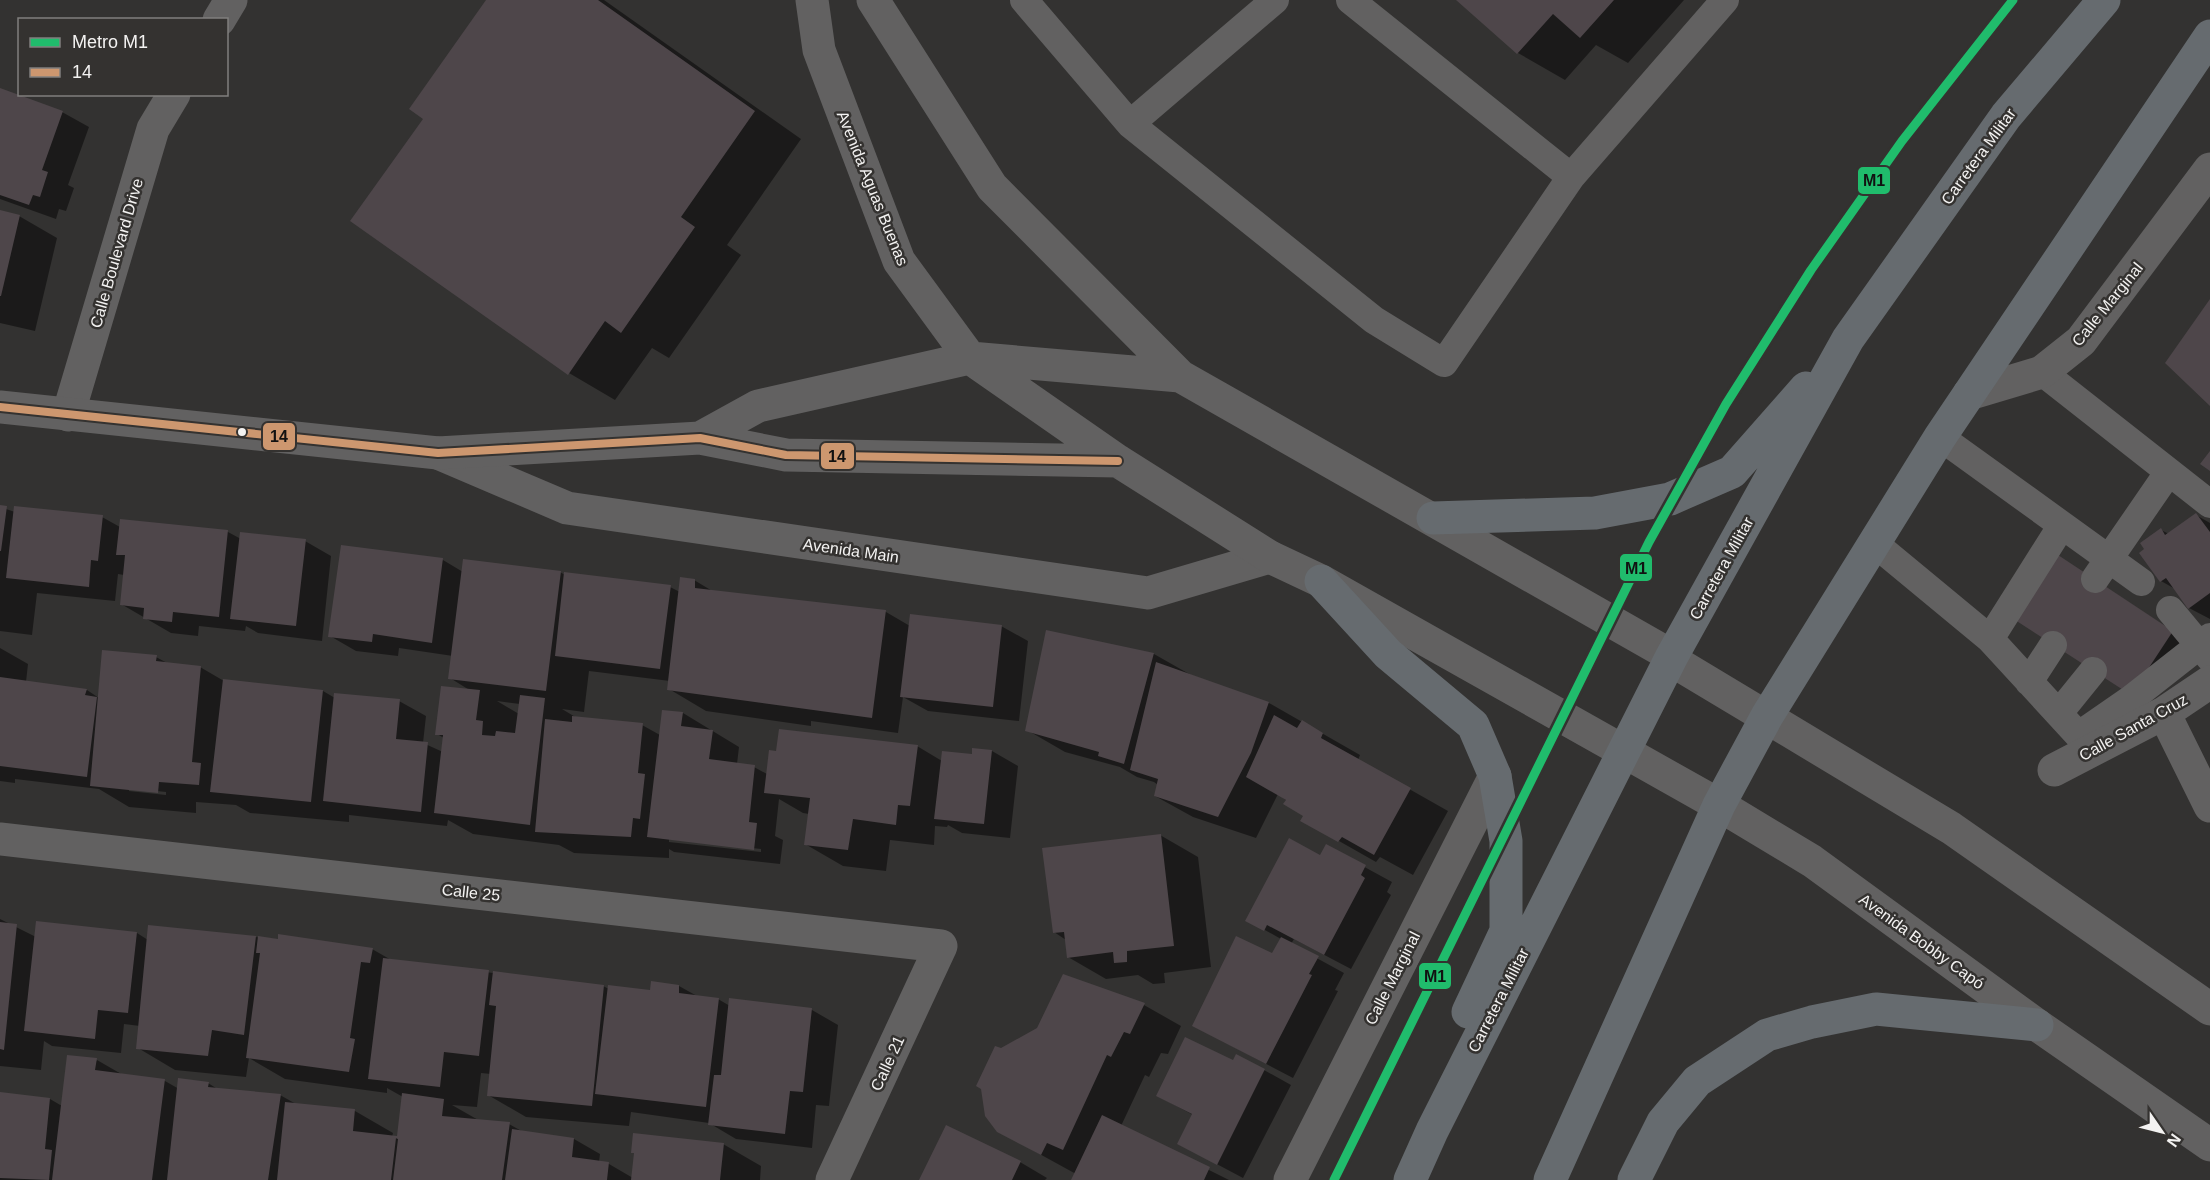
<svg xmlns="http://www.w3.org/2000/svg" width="2210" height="1180" viewBox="0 0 2210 1180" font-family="Helvetica,sans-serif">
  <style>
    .shadow { fill: #0007; fill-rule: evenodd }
    .building { fill: #4e464a }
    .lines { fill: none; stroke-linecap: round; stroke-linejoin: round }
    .lane { stroke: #626161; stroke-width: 28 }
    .street { stroke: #626161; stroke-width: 33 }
    .secondary { stroke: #626161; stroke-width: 33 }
    .primary { stroke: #666b6f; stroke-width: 33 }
    .bus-1-casing { stroke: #343230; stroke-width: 12 }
    .bus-1 { stroke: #cd976f; stroke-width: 8 }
    .metro-1-casing { stroke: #343230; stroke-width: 14 }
    .metro-1 { stroke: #20bc6c; stroke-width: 9 }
    .bus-dot { fill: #f3f2f1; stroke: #343230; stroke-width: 2 }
    .labels { text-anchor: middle; stroke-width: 5; stroke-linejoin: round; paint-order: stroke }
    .street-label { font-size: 16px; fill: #f3f2f1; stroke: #343230 }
    .line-badge { stroke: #343230; stroke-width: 2 }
    .pale-badge-label { font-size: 16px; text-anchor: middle; font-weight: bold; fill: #111 }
  </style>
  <rect width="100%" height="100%" fill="#333231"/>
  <path class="shadow" d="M 488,0 L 604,0 L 801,139 L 727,245 L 741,255 L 669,358 L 652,348 L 615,400 L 569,373 L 425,118 Z
    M 1458,0 L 1684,0 L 1628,63 L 1596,45 L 1565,80 L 1518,53 Z
    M 0,90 L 62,112 L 89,127 L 68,185 L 74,188 L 66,211 L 59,209 L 56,219 L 0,199 Z
    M 0,211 L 19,216 L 57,238 L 35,331 L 0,323 Z
    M 0,507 L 15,512 L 102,517 L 120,527 L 121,520 L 228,532 L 241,539 L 305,541 L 331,556 L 322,641 L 258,633 L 246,626 L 245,631 L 199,626 L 198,636 L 171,633 L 121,604 L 124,575 L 118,574 L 115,601 L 37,593 L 32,635 L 0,631 Z
    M 2196,515 L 2210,523 L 2210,619 L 2189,608 L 2177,590 L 2161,581 L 2161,530 L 2169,534 Z
    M 2056,555 L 2185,639 L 2144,701 Z
    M 443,560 L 463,572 L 560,572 L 565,575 L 670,587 L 680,592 L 694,580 L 714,592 L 886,612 L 910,626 L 1001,626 L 1028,641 L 1019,721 L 928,711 L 903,697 L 898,733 L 811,721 L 811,726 L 706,711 L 669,689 L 670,681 L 589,671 L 584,712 L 562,709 L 577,718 L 642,725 L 660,735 L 683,713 L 739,747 L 737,764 L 754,767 L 767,774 L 917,746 L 942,761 L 992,751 L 1018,766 L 1010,838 L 962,833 L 948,825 L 947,827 L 935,826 L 934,845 L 890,840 L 886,871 L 843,866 L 805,844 L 809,814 L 803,813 L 779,799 L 775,836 L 783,840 L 780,864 L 674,852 L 669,849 L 669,858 L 574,853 L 559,845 L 473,834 L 448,820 L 447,826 L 349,815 L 349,822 L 250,813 L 236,805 L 196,802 L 196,813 L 129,807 L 99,789 L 15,779 L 15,783 L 0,781 L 0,648 L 28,664 L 26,682 L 87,690 L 99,698 L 156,657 L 169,664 L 200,667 L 224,681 L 323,691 L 335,698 L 399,701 L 426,716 L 423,743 L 443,752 L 444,738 L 437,734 L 471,691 L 450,678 L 453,656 L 399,648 L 398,656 L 356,651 L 330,636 ZM 497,701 L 520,704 L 519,714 ZM 129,788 L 166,792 L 166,795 L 129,791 ZM 669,839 L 761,849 L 761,852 L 669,842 Z
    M 1048,632 L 1154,654 L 1191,675 L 1269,703 L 1360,755 L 1358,760 L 1448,811 L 1413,875 L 1380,857 L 1376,862 L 1302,820 L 1305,815 L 1278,794 L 1256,838 L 1193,817 L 1155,796 L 1158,785 L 1154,782 L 1137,777 L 1120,767 L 1065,752 L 1027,730 Z
    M 1160,835 L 1198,857 L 1211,967 L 1164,973 L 1165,983 L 1153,984 L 1138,975 L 1106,979 L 1068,957 L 1066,940 L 1054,932 Z
    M 1326,846 L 1392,882 L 1387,892 L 1391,895 L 1351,969 L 1294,939 L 1291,944 L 1344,973 L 1335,990 L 1338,991 L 1293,1078 L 1194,1026 L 1273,955 L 1281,939 L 1247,920 L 1320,857 Z
    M 0,919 L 36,937 L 38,922 L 137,933 L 148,940 L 255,937 L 372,949 L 393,961 L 603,986 L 609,989 L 651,991 L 679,986 L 697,996 L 718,999 L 730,1006 L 812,1010 L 838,1025 L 829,1106 L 816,1105 L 812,1148 L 736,1139 L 709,1123 L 631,1112 L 629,1126 L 526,1117 L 488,1095 L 491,1074 L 481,1073 L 477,1107 L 452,1105 L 480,1121 L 509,1124 L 525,1133 L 574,1139 L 600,1154 L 599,1162 L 609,1164 L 633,1178 L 723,1144 L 761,1166 L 760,1180 L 0,1180 L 0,1093 L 50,1099 L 62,1106 L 97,1060 L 123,1075 L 165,1081 L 179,1089 L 208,1083 L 219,1090 L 280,1095 L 296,1104 L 355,1111 L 393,1133 L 392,1137 L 398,1139 L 403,1097 L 387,1088 L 387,1093 L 285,1079 L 249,1058 L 246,1077 L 175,1070 L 138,1048 L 140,1026 L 124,1024 L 121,1053 L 52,1046 L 44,1041 L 41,1070 L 0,1066 Z
    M 1144,1005 L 1181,1026 L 1168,1054 L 1161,1053 L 1149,1077 L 1145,1075 L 1121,1126 L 1229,1180 L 1073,1180 L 1076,1174 L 998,1131 L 1001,1050 Z
    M 1233,1062 L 1264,1070 L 1291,1085 L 1243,1178 L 1179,1144 L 1193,1115 L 1158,1096 Z
    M 1020,1162 L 1047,1178 L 1045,1180 L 921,1180 Z"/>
  <path class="building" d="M 486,0 L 598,0 L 755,111 L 681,217 L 695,227 L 621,333 L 605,321 L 568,375 L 350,221 L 423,119 L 409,109 Z
    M 1456,0 L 1614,0 L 1580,38 L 1553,14 L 1517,54 Z
    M 0,88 L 63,111 L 42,170 L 48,172 L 40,197 L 33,195 L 29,205 L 0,195 Z
    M 0,210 L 20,215 L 1,296 L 0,296 Z
    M 2210,299 L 2210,406 L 2165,363 Z
    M 2210,451 L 2210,471 L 2200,464 Z
    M 0,505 L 7,506 L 1,551 L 0,551 Z
    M 14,506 L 103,515 L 98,561 L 91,560 L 89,587 L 6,578 Z
    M 2196,513 L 2210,532 L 2210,593 L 2188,609 L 2166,578 L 2160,582 L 2139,553 L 2144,549 L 2140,543 L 2161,528 L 2165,535 Z
    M 120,519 L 228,530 L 219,617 L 173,612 L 172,622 L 143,619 L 144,608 L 120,605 L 125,555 L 116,555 Z
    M 240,532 L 306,539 L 296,626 L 230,619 Z
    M 341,545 L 443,558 L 432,643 L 373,634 L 372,642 L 328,637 Z
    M 2055,553 L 2173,631 L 2131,695 L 2012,618 Z
    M 463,559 L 561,571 L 546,691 L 448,679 Z
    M 564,572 L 671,585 L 660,669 L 555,656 Z
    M 680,577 L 695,579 L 695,588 L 886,610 L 872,718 L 667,690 Z
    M 910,614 L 1002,625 L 993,707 L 900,697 Z
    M 1046,630 L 1154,653 L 1124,764 L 1098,756 L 1099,752 L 1025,731 Z
    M 102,650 L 157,655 L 156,661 L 201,666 L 192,762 L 201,763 L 199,785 L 159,782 L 158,793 L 90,786 Z
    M 1156,662 L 1269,702 L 1251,753 L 1218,817 L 1154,796 L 1158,779 L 1130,770 Z
    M 0,677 L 87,689 L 85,695 L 97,697 L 87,777 L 0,766 Z
    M 223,679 L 323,690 L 311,802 L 210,792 Z
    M 441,686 L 480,690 L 476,720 L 483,721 L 482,735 L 495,736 L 496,731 L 515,733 L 520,695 L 545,698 L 530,825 L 434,813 L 443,735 L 435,735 Z
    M 334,693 L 400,699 L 396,739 L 428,742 L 421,812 L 323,801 Z
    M 662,710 L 683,712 L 681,726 L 713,730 L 709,759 L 755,765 L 749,822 L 757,823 L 754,850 L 647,837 Z
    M 1274,715 L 1297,728 L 1302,720 L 1323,733 L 1321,738 L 1411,788 L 1374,855 L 1342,837 L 1338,842 L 1300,821 L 1303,816 L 1283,804 L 1286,800 L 1246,777 Z
    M 572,716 L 643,723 L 638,773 L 645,774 L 640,819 L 633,818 L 631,837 L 535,832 L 545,719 L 572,722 Z
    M 779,729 L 918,745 L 910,806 L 898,805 L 896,825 L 853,819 L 848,850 L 804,845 L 810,798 L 764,793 L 769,750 L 776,751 Z
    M 972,748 L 992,750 L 984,824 L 934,819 L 942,751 L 972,754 Z
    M 1161,834 L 1174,946 L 1127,951 L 1127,962 L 1114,963 L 1113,952 L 1067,958 L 1064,932 L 1053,933 L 1042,848 Z
    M 1289,838 L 1320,855 L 1326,844 L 1366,865 L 1361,875 L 1365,878 L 1324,955 L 1267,925 L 1264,931 L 1245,921 Z
    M 36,921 L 137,932 L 128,1013 L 98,1010 L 95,1039 L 24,1031 Z
    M 0,922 L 17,924 L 4,1050 L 0,1049 Z
    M 148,925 L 256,936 L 244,1035 L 212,1030 L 208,1056 L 136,1049 Z
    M 278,934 L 373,948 L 370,963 L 361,962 L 350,1038 L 355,1039 L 349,1072 L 246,1058 L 260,953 L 256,953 L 258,936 L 278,939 Z
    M 1236,936 L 1272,953 L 1281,937 L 1319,956 L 1309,974 L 1312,975 L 1266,1064 L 1192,1026 Z
    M 383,958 L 489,970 L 479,1056 L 444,1052 L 440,1087 L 368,1079 Z
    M 493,971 L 604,985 L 592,1106 L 487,1096 L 496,1006 L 489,1005 Z
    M 1063,974 L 1145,1003 L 1130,1034 L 1124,1032 L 1111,1057 L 1107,1055 L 1063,1150 L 1047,1143 L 1041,1155 L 997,1132 L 985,1116 L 981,1089 L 976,1086 L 995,1046 L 1001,1048 L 1037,1028 Z
    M 651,981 L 679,985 L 679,993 L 719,998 L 706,1107 L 595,1094 L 608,985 L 650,990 Z
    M 729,998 L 812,1008 L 803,1092 L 790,1091 L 785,1134 L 708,1125 L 714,1075 L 721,1075 Z
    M 1185,1037 L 1233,1060 L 1236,1054 L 1265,1069 L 1217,1165 L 1177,1144 L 1192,1114 L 1156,1096 Z
    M 67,1055 L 97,1058 L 95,1070 L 165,1079 L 152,1180 L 52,1180 Z
    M 178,1078 L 209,1082 L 208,1087 L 281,1094 L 268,1180 L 167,1180 Z
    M 0,1092 L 50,1098 L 45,1149 L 52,1150 L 49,1180 L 0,1178 Z
    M 402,1093 L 444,1099 L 442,1116 L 510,1122 L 502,1180 L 393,1180 L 398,1139 L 396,1138 L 391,1180 L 277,1180 L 285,1102 L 355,1109 L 353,1131 L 397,1136 Z
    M 1102,1115 L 1210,1167 L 1204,1180 L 1071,1180 Z
    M 946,1125 L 1021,1161 L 1012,1180 L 919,1180 Z
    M 512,1129 L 574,1138 L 572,1157 L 609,1162 L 607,1180 L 505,1180 Z
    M 633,1133 L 724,1143 L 720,1180 L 631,1180 L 634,1153 L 631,1153 Z"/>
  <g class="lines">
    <path class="lane" d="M 1024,0 L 1130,124 L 1374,320 L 1444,363 L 1571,177 L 1350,0
      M 1130,124 L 1275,0
      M 1571,177 L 1725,0
      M 2042,372 L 2210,504
      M 1940,437 L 2141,582
      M 1874,543 L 1990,639 L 2092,750
      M 2095,579 L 2168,473
      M 2170,610 L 2210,658
      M 1990,639 L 2062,525
      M 2029,682 L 2053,645
      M 2059,713 L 2093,671
      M 2079,735 L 2131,699 L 2210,637"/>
    <path class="street" d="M 219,20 L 231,0
      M 1969,394 L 2042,372 L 2081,341 L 2210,169
      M 68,415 L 153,129 L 174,94
      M 438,453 L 567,508 L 1148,593 L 1270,557
      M 0,839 L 941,946 L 832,1180
      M 1290,1180 L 1495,776"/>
    <path class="secondary" d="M 812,0 L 819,50 L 899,261 L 970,358 L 1118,461 L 1270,557 L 1321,581 L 1719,805 L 1812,861 L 2037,1025 L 2210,1145
      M 873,0 L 992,187 L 1180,376 L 1672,656 L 1678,664 L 1951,828 L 2210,1009
      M 0,407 L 438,453 L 700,438 L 786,455 L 1118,461
      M 700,438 L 758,406 L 970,358 L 1180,376
      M 2164,713 L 2210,806
      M 2054,770 L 2164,713 L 2210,682"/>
    <path class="primary" d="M 1433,518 L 1595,513 L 1670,499 L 1732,472 L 1806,388
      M 1321,581 L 1388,654 L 1473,725 L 1495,776 L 1506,841 L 1506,931 L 1468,1012
      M 1410,1180 L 1432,1131 L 1672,656 L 1848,339 L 2006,116 L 2104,0
      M 1550,1180 L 1719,805 L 1767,716 L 1940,437 L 2210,36
      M 1634,1180 L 1663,1122 L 1697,1081 L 1767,1035 L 1812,1022 L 1876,1009 L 2037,1025"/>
    <g class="bus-1-casing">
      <path id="bus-1" d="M 0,407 L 438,453 L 700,438 L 786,455 L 1118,461"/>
    </g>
    <use href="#bus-1" class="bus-1"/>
    <g class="metro-1-casing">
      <path id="metro-1" d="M 1334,1180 L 1649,542 L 1726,404 L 1811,270 L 1902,141 L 2013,0"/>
    </g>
    <use href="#metro-1" class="metro-1"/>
  </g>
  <circle class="bus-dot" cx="242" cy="432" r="5"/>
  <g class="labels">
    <g class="street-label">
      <text transform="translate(1978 156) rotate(-54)" y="6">Carretera Militar</text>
      <text transform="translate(873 188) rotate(68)" y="6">Avenida Aguas Buenas</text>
      <text transform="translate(116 253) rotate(-74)" y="6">Calle Boulevard Drive</text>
      <text transform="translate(2107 304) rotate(-51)" y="6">Calle Marginal</text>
      <text transform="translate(851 550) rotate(8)" y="6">Avenida Main</text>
      <text transform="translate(1721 568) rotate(-61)" y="6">Carretera Militar</text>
      <text transform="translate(2133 727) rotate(-29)" y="6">Calle Santa Cruz</text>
      <text transform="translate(471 892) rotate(6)" y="6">Calle 25</text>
      <text transform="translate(1922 941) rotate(36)" y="6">Avenida Bobby Capó</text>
      <text transform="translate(1392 978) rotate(-63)" y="6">Calle Marginal</text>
      <text transform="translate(1498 1000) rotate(-63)" y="6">Carretera Militar</text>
      <text transform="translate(887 1063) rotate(-65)" y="6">Calle 21</text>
    </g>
  </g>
  <g class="line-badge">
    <rect x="1857" y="166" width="34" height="29" rx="6" fill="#20bc6c"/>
    <rect x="262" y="422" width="34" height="29" rx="6" fill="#cd976f"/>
    <rect x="820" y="442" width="35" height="28" rx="6" fill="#cd976f"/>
    <rect x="1619" y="553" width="34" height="29" rx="6" fill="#20bc6c"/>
    <rect x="1418" y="962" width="34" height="28" rx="6" fill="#20bc6c"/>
  </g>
  <g class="pale-badge-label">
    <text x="1874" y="186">M1</text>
    <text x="279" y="442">14</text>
    <text x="837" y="462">14</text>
    <text x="1636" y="574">M1</text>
    <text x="1435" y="982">M1</text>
  </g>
  <rect x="18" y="18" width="210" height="78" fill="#343230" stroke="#807f7d" stroke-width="1.5"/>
  <rect x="30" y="38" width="30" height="9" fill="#20bc6c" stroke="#807f7d" stroke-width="1.5"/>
  <text x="72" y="48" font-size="18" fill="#f3f2f1">Metro M1</text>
  <rect x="30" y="68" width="30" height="9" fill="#cd976f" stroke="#807f7d" stroke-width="1.5"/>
  <text x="72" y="78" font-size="18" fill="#f3f2f1">14</text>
  <g transform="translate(2162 1132) rotate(125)" stroke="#343230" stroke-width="4.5" paint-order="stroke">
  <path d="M0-4.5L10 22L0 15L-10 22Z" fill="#f3f2f1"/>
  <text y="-9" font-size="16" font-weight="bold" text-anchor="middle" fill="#f3f2f1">N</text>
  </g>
</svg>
